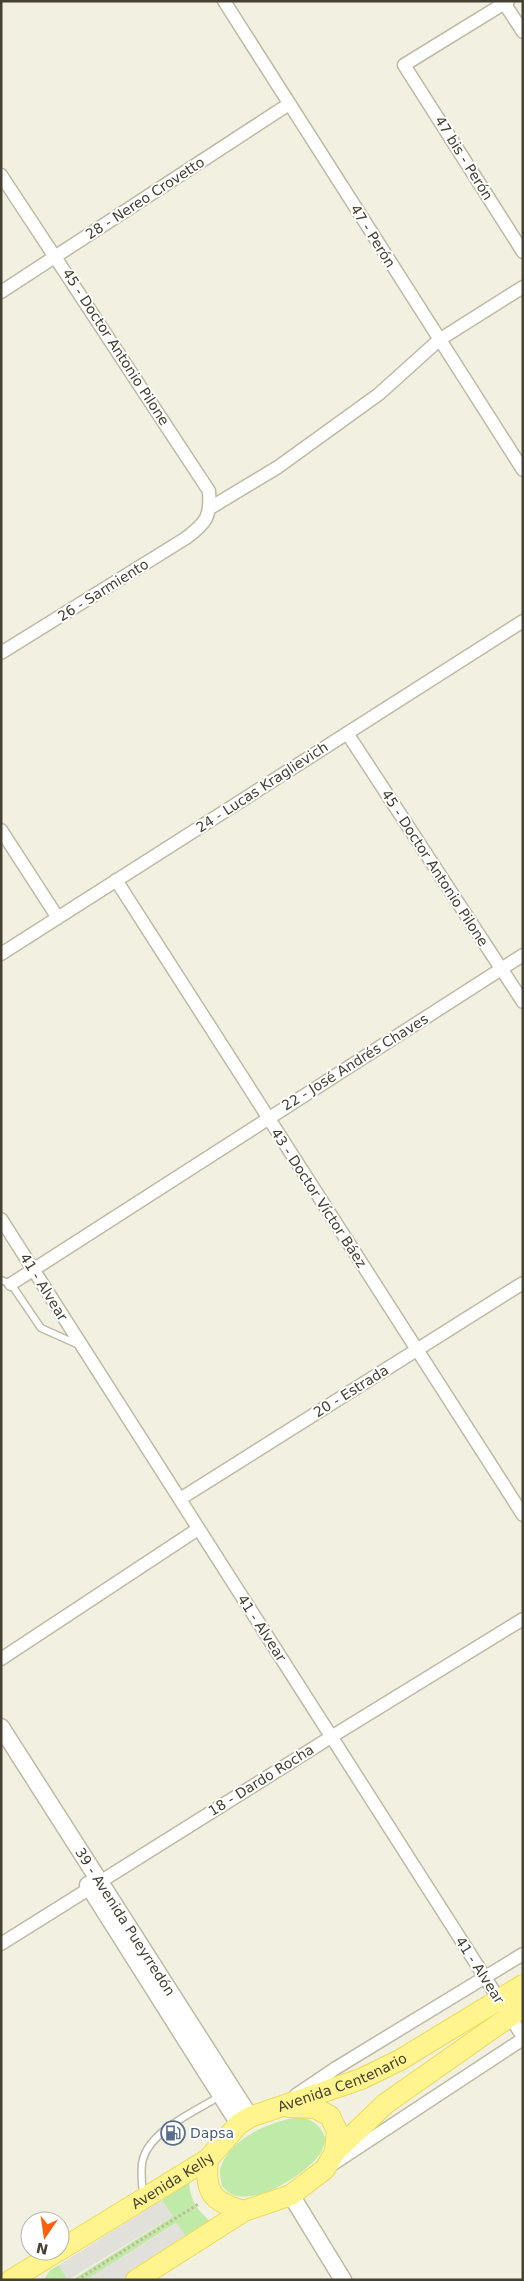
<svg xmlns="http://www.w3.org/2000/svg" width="524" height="2281" viewBox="0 0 524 2281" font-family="'DejaVu Sans',sans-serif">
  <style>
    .grass { fill: #bfeaa7 }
    .parking { fill: #e2e0db }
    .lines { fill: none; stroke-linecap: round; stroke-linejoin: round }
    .service-casing { stroke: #bebaa4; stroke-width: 9 }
    .minor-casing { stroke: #bebaa4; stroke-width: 15 }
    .tertiary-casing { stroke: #bebaa4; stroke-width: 19 }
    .primary-casing { stroke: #ebdb57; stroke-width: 22 }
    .path { stroke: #c1b994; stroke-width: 3; stroke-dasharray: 2.5 2.5; stroke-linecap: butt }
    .service { stroke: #fff; stroke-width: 6 }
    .minor { stroke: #fff; stroke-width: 12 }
    .tertiary { stroke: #fff; stroke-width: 16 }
    .primary { stroke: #fff48e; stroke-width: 20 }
    .labels { text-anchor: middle; stroke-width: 4; stroke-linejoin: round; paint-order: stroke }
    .street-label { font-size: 14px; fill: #444032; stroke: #fff }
    .service-label { font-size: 14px; fill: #4e5e75; stroke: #fff; text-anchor: start }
  </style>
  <rect width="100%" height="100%" fill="#f2f0e1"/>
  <path class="grass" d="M 300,2117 C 315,2121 320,2125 326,2139 C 324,2144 323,2150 320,2154 C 306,2174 256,2206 231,2194 C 228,2192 225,2189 222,2186 C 221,2182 220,2176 220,2171 C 226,2139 273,2120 300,2117 Z
    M 189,2183 C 191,2202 198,2212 213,2223 L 187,2239 L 176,2223 L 86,2280 L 72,2280 L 172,2217 L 162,2200 Z
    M 59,2265 L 68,2280 L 44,2280 L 50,2270 Z"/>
  <path class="parking" d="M 162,2200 L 173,2216 L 68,2280 L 59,2265 Z
    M 177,2223 L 187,2239 L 122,2280 L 86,2280 Z"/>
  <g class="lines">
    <g class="service-casing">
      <path id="service" d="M 1,1280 L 11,1284 L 41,1328 L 79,1345
        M 143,2194 C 142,2184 140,2169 143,2159 C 151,2130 196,2111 220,2096"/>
    </g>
    <g class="minor-casing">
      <path id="minor" d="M 224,1 L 523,470
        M 508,1 L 404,65 L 523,252
        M 504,3 L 523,32
        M 1,175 L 209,491 C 211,517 206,523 186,538 L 1,653
        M 1,292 L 289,104
        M 210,508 L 278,467 L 379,394 L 439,340 L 523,287
        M 347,733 L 523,1002
        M 1,830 L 58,918
        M 116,880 L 523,1515
        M 1,954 L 523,621
        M 1,1219 L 523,2037
        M 11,1284 L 523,955
        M 180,1499 L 523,1283
        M 1,1659 L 198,1529
        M 1,1944 L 331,1737 L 523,1619
        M 296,2095 L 336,2068 L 523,1954
        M 333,2164 L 523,2039"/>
    </g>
    <g class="tertiary-casing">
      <g id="tertiary">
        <path id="s1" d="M 1,1727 L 250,2117"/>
        <path d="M 88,1885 L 239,2124"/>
        <path d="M 291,2195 L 343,2280"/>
      </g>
    </g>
    <g class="primary-casing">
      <g id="primary">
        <path d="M 289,2107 L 315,2108 L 330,2116 L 337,2131 L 335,2152"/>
        <path d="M 208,2159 C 204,2192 212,2202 244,2211"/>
        <path id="s2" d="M 60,2250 L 208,2159 L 239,2124 L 250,2117 L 361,2079 L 400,2060 L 523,1985"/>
        <path d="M 11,2280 L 58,2251"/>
        <path d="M 136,2280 L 244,2211 L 291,2195 L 325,2169 L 335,2152 L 385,2104 L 523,2007"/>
      </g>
    </g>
    <path class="path" d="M 77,2280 L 200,2203"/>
    <use href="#service" class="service"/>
    <use href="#minor" class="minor"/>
    <use href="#tertiary" class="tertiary"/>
    <use href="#primary" class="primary"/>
  </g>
  <defs>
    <g id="fuel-ring" transform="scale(1.25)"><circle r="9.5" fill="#fff" stroke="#5c6f8a" stroke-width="1.5"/><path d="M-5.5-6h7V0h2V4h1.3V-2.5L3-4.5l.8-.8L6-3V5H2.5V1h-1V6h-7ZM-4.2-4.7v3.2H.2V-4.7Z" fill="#5c6f8a"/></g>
  </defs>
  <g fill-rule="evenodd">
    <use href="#fuel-ring" x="173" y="2133"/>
  </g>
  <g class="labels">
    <g class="street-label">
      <text transform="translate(464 158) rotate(58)" y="5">47 bis - Perón</text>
      <text transform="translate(145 198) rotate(-33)" y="5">28 - Nereo Crovetto</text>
      <text transform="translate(373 236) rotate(58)" y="5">47 - Perón</text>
      <text transform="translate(116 347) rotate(57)" y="5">45 - Doctor Antonio Pilone</text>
      <text transform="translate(103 590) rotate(-32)" y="5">26 - Sarmiento</text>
      <text transform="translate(262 787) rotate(-33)" y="5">24 - Lucas Kraglievich</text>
      <text transform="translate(435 868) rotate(57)" y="5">45 - Doctor Antonio Pilone</text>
      <text transform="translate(355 1062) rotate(-32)" y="5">22 - José Andrés Chaves</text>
      <text transform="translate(319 1198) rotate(57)" y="5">43 - Doctor Víctor Báez</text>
      <text transform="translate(44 1287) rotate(58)" y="5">41 - Alvear</text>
      <text transform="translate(351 1391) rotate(-32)" y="5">20 - Estrada</text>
      <text transform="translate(262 1628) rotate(57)" y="5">41 - Alvear</text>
      <text transform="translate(261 1780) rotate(-32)" y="5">18 - Dardo Rocha</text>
      <text dy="5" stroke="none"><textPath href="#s1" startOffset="231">39 - Avenida Pueyrredón</textPath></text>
      <text transform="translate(480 1970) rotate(57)" y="5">41 - Alvear</text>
      <text dy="5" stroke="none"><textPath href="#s2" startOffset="332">Avenida Centenario</textPath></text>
      <text dy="5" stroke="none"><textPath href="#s2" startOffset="132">Avenida Kelly</textPath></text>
    </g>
    <g class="service-label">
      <text x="190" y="2138">Dapsa</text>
    </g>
  </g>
  <rect width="524" height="2281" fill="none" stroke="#444032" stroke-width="5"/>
  <g transform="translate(45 2236) rotate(193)"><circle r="24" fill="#ffffff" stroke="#b4b3ad"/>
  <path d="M0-4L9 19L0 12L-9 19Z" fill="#ff5f0c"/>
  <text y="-8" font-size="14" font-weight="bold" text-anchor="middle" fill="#444032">N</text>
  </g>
</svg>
